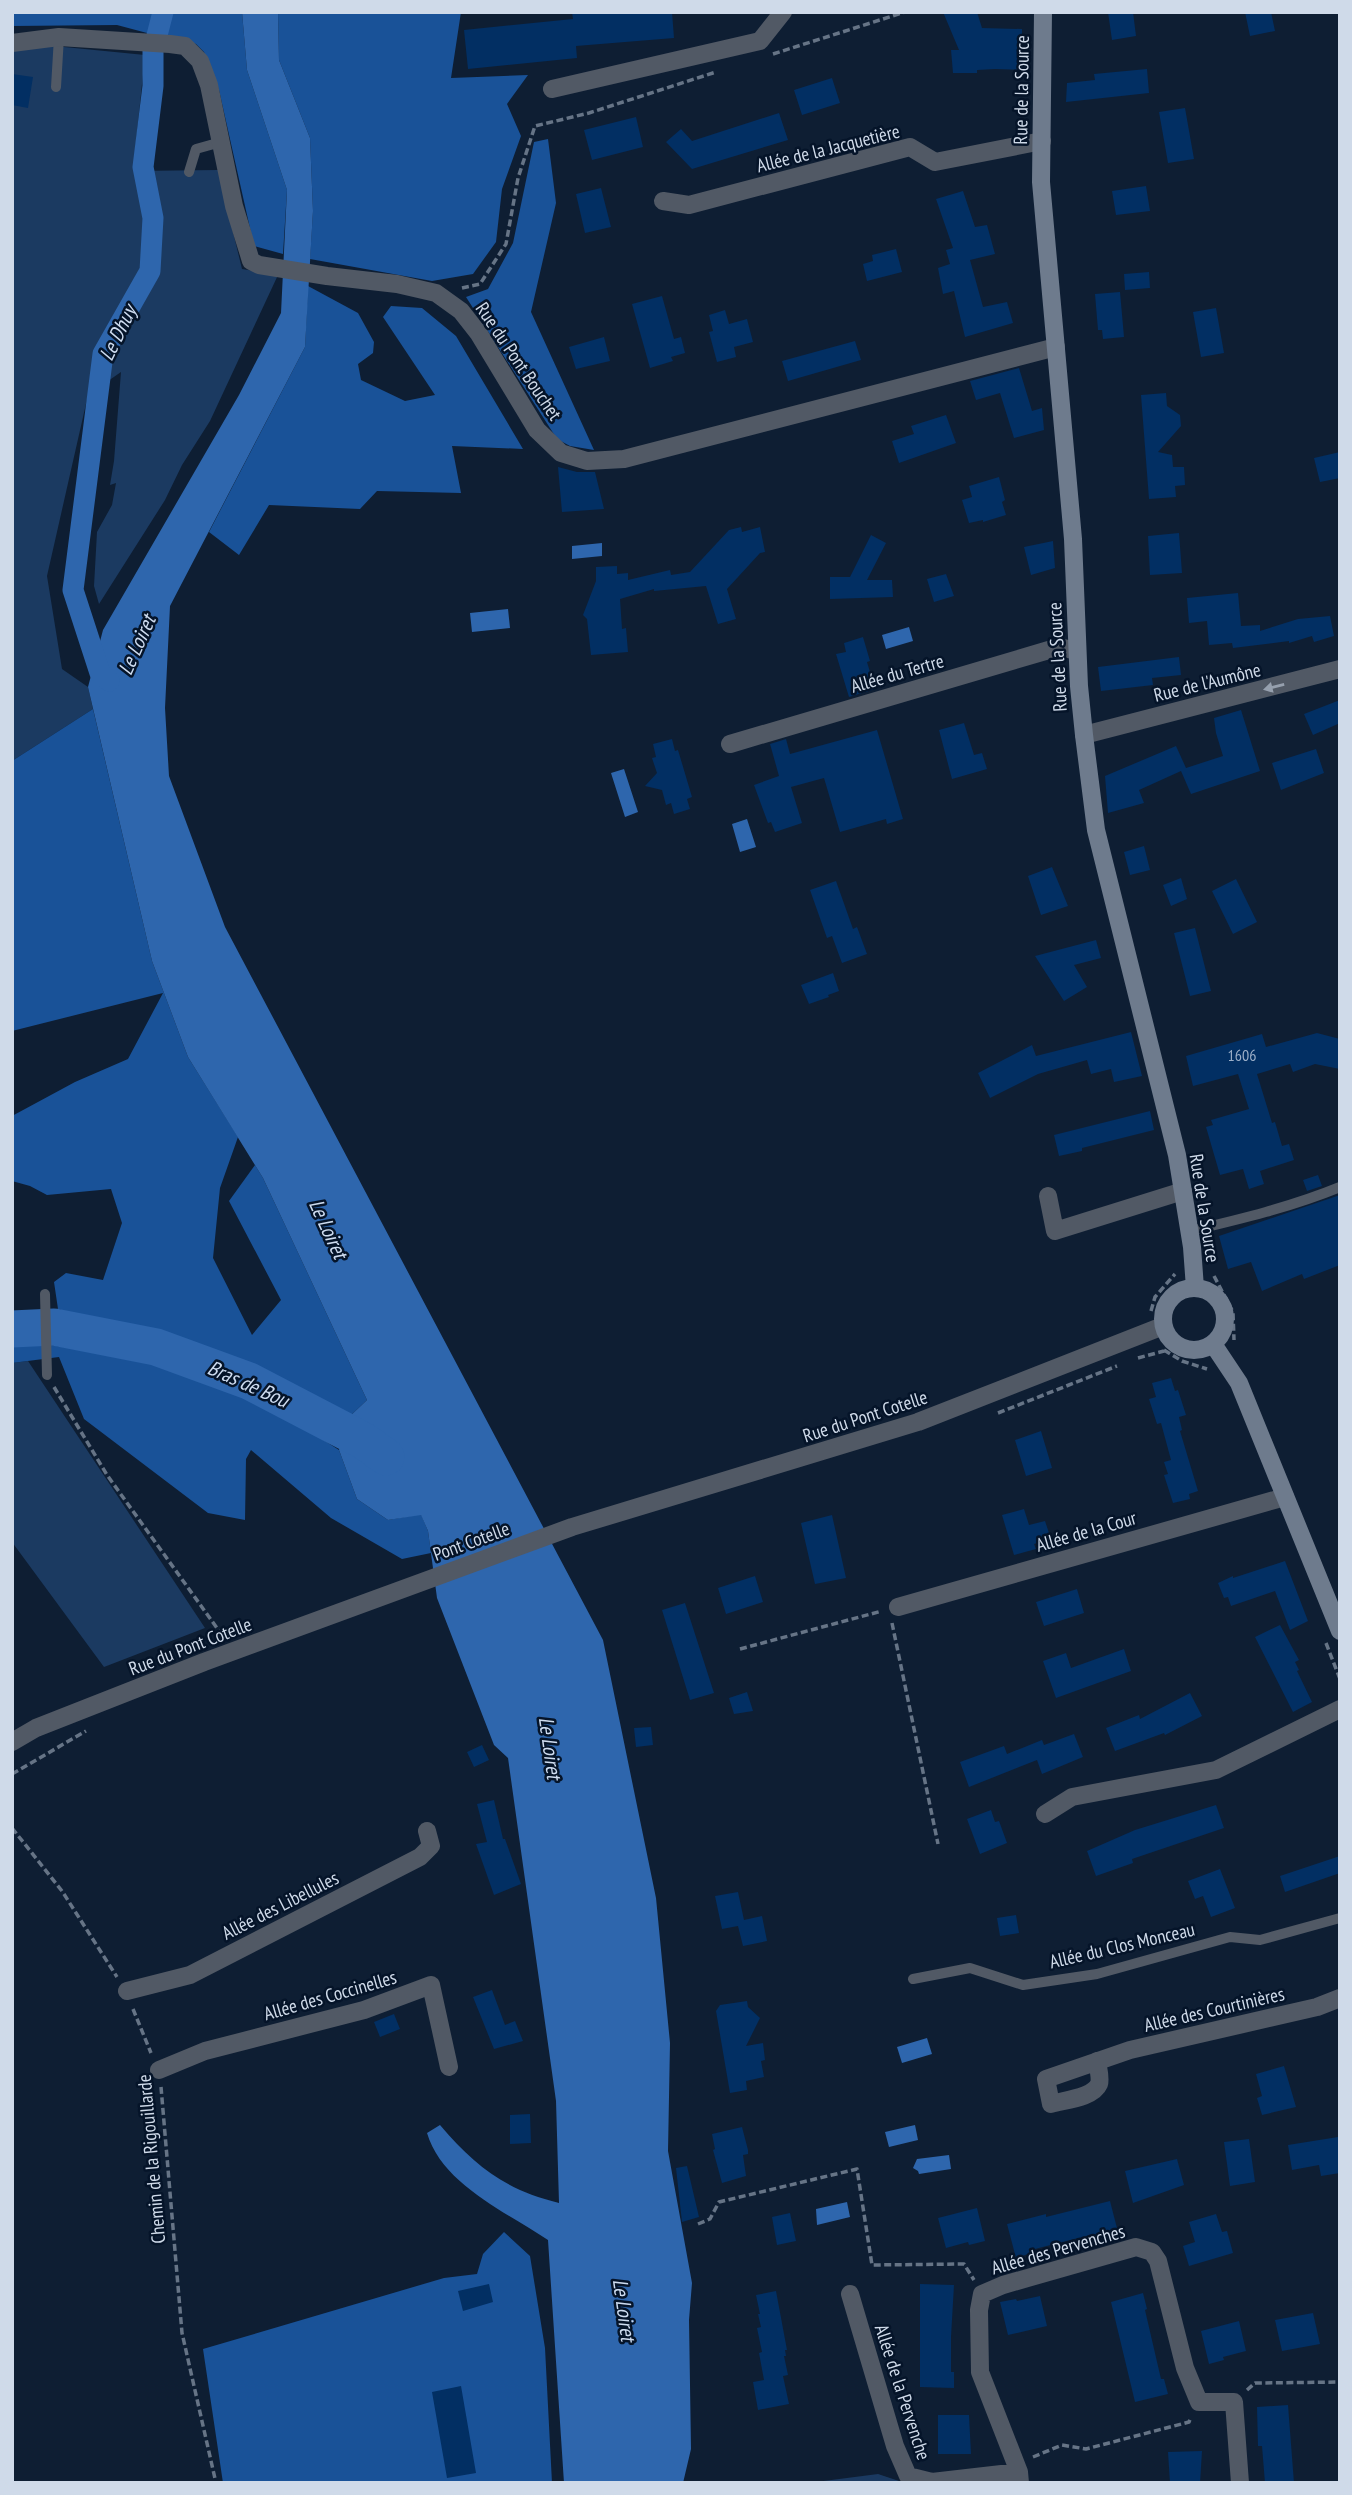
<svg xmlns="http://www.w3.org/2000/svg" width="1352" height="2495" viewBox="0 0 1352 2495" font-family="'PT Sans Narrow',sans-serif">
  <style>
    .green { fill: #1b3a61 }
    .forest { fill: #195298 }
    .water { fill: #2e66ad }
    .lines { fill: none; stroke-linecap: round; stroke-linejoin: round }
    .canal { stroke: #2e66ad; stroke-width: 21 }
    .river { stroke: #2e66ad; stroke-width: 37 }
    .building { fill: #022f63 }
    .path { stroke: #667486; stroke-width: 3.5; stroke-dasharray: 7 3.5; stroke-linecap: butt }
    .service { stroke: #515965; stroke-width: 10 }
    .minor { stroke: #515965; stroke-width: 18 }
    .tertiary { stroke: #515965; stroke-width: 18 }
    .secondary { stroke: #6e7b8d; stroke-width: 18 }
    .oneway { fill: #96a0ae }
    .labels { text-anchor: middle; stroke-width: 5; stroke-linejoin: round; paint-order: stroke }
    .number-label { font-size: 16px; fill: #9cafc8 }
    .street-label { font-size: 19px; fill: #cfdae9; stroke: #051429 }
    .water-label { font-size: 21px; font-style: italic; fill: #cedcf0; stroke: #051429 }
  </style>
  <rect width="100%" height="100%" fill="#0e1e33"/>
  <path class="green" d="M 34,44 L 145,55 L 133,171 L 218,170 L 242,269 L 278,275 L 210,421 L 182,465 L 165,500 L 99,604 L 94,586 L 97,532 L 112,505 L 116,483 L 110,485 L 114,461 L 121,372 L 88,395 L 47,576 L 62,669 L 88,687 L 93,709 L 12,761 L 12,47 Z
    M 28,1361 L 205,1628 L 104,1667 L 12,1542 L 12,1363 Z
    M 878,2474 L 905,2483 L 808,2483 Z"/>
  <path class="forest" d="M 12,12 L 242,12 L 247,70 L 287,190 L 283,254 L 254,246 L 219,90 L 204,52 L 196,44 L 175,37 L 147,33 L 117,25 L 12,26 Z
    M 278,12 L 461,12 L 451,78 L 528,75 L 507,104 L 521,136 L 502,189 L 496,242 L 473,274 L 432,281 L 310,259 L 313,211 L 310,138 L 279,60 Z
    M 548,139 L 556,203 L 531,312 L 594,450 L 570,446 L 557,439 L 466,297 L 488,289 L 513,243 L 534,142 Z
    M 308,286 L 358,313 L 374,342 L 373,353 L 358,364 L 361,380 L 405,401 L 435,395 L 383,317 L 391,306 L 422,308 L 456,336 L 523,449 L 452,446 L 461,493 L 377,491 L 360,509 L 269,505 L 239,555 L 209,532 L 305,347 Z
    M 93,709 L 152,961 L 188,1057 L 238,1137 L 220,1188 L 213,1258 L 252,1335 L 281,1300 L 229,1201 L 255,1165 L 263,1178 L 367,1400 L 348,1418 L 244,1364 L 58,1309 L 54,1282 L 66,1273 L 103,1280 L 122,1223 L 111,1189 L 47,1195 L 30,1186 L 12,1181 L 12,1116 L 75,1082 L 128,1059 L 163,993 L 12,1031 L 12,761 Z
    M 23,1341 L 175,1364 L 300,1425 L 339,1450 L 357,1499 L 388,1520 L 421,1514 L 428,1531 L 431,1553 L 402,1559 L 331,1518 L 251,1450 L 246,1459 L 245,1520 L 208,1513 L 84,1419 L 59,1357 L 12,1363 L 12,1342 Z
    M 504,2232 L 530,2256 L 545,2348 L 552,2483 L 223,2483 L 203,2349 L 444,2278 L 477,2274 L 483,2254 Z"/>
  <path class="water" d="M 242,12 L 278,12 L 279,60 L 310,138 L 313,211 L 305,347 L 170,606 L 165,708 L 169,776 L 225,927 L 603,1640 L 656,1898 L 670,2043 L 668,2151 L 692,2283 L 689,2320 L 691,2449 L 683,2483 L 564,2483 L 548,2240 C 506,2212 442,2184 427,2133 L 440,2125 C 475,2166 505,2190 559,2203 L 556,2101 L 508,1758 L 494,1745 L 437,1598 L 428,1531 L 421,1515 L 388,1520 L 357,1499 L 339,1450 L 348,1418 L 367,1400 L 263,1178 L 188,1057 L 152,961 L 88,687 L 103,630 L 239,395 L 281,313 L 287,190 L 247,70 Z
    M 602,543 L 602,556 L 572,559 L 572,546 Z
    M 508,609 L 510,628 L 472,632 L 470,613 Z
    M 909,627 L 913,641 L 886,649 L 882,635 Z
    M 624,769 L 638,812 L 625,817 L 611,773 Z
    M 747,819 L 756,847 L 740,852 L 732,824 Z
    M 927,2038 L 932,2054 L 902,2063 L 897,2047 Z
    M 915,2125 L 918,2140 L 889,2147 L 885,2132 Z
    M 949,2155 L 951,2169 L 919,2174 L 918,2171 L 913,2168 L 917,2159 Z
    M 847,2202 L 850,2217 L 817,2225 L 816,2209 Z"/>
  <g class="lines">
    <path class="canal" d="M 109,681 L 100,673 L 73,590 L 103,354 L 150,271 L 153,218 L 143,167 L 153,86 L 153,51 L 163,12"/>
    <path class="river" d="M 12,1329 L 54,1327 L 156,1347 L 249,1381 L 364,1441 L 386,1457"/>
  </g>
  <path class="building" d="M 572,12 L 672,12 L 674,38 L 576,46 L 577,58 L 468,69 L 464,30 L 573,19 Z
    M 943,12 L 977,12 L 982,28 L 1022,29 L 1022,70 L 995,69 L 977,70 L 977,73 L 953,73 L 951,50 L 959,50 Z
    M 1108,12 L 1133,12 L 1136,36 L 1112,40 Z
    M 1245,12 L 1271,12 L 1275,31 L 1250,36 Z
    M 1147,69 L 1149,93 L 1066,102 L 1067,83 L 1095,80 L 1094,74 Z
    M 12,74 L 33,77 L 28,108 L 12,105 Z
    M 832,78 L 840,103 L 802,115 L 794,90 Z
    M 1185,108 L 1194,159 L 1168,163 L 1159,112 Z
    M 779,113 L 788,140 L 692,169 L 666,142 L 681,129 L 692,141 Z
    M 636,117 L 643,147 L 592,160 L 584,130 Z
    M 1146,186 L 1150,211 L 1116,215 L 1112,191 Z
    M 601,188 L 611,227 L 585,233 L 576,194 Z
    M 963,191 L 975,227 L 987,225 L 995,254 L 970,260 L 983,307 L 1007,302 L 1013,323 L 965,337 L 954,291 L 943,294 L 938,268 L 950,264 L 946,250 L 953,248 L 936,199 Z
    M 896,249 L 902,272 L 867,281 L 863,264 L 873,261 L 872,255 Z
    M 1149,272 L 1150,288 L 1125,290 L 1124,274 Z
    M 1120,292 L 1124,337 L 1103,339 L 1102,330 L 1098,330 L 1095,294 Z
    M 662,296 L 674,339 L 681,337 L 685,353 L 671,357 L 673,361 L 650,368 L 632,304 Z
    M 1216,308 L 1224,353 L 1201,357 L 1193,312 Z
    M 725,310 L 729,324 L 747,319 L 753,342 L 734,347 L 736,357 L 717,362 L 709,332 L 713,331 L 709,315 Z
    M 604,337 L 610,361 L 576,369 L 569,347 Z
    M 855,341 L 861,360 L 788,381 L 782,361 Z
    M 1019,368 L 1032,411 L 1042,408 L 1044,430 L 1014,438 L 1000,393 L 976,400 L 970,381 Z
    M 1166,393 L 1167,406 L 1180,415 L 1181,426 L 1158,452 L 1172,455 L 1173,467 L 1184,467 L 1185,485 L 1175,486 L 1176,497 L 1149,499 L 1141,395 Z
    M 946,415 L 956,443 L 899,463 L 892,441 L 914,434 L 911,426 Z
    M 1340,452 L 1340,478 L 1320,482 L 1314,458 Z
    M 558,467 L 577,472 L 595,472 L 604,509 L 562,512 Z
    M 999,477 L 1005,500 L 1002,502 L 1006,515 L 983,522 L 983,520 L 969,523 L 962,500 L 972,497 L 969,486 Z
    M 741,527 L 742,532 L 760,527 L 765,552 L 760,553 L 727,589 L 736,619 L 718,624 L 706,586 L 654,591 L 654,589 L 620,599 L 622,629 L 626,628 L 628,652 L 591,655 L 587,619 L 583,615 L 596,581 L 596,567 L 617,566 L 617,574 L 628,573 L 628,580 L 670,570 L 671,575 L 690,572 L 729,530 Z
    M 1179,533 L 1182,573 L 1150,575 L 1148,536 Z
    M 871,535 L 886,543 L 867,580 L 892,580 L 893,597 L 830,599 L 830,577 L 850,577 Z
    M 1053,541 L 1055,568 L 1031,575 L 1024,547 Z
    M 946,574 L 954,596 L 934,602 L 927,579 Z
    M 1238,593 L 1241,626 L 1260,625 L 1260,631 L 1298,619 L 1330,616 L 1334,636 L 1314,642 L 1312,636 L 1289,643 L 1289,641 L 1233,648 L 1232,643 L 1209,645 L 1207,621 L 1189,623 L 1187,598 Z
    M 863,637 L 870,661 L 867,662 L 875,689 L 849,697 L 836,654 L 846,652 L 844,643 Z
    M 1179,657 L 1181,675 L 1152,678 L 1153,685 L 1101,691 L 1098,667 Z
    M 1340,700 L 1340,723 L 1313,735 L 1304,714 Z
    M 1241,710 L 1260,771 L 1191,794 L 1181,771 L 1139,790 L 1144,803 L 1108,813 L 1105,776 L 1176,746 L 1186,768 L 1223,756 L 1216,733 L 1214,718 Z
    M 964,723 L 974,755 L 982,753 L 987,769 L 952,779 L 939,730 Z
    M 877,730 L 903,819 L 887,824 L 886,819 L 840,832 L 824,778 L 791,787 L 802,823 L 775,832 L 771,822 L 768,823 L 754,785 L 779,776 L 770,744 L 786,739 L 790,754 Z
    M 672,739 L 675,751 L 678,750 L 692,797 L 687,799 L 690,809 L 674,814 L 671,803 L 666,805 L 662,790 L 645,786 L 657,773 L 652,758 L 656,757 L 653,744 Z
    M 1316,749 L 1324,773 L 1281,790 L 1272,763 Z
    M 1144,846 L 1150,870 L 1130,875 L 1124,852 Z
    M 1052,867 L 1068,906 L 1041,915 L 1028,876 Z
    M 1181,878 L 1187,899 L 1171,906 L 1163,885 Z
    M 1236,879 L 1257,922 L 1233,934 L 1212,891 Z
    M 836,881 L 853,929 L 857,927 L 867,954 L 842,963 L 832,936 L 827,938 L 810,890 Z
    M 1195,928 L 1211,991 L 1190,996 L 1174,933 Z
    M 1096,940 L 1101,958 L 1074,965 L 1087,987 L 1064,1001 L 1035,956 Z
    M 833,973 L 839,991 L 828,995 L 829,997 L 809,1004 L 801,985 Z
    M 1131,1032 L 1142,1076 L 1114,1082 L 1111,1069 L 1091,1074 L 1087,1060 L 1038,1074 L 990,1098 L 978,1073 L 1032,1045 L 1036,1056 Z
    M 1317,1033 L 1340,1039 L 1340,1069 L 1315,1064 L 1293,1072 L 1290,1064 L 1257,1074 L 1272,1123 L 1275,1122 L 1282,1146 L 1289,1144 L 1294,1160 L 1260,1171 L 1264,1184 L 1249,1189 L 1243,1169 L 1220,1175 L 1206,1127 L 1213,1125 L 1211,1120 L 1249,1109 L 1238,1074 L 1193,1086 L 1186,1056 L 1262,1034 L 1266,1047 Z
    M 1150,1111 L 1154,1130 L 1082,1148 L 1082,1151 L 1059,1156 L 1054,1135 Z
    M 1318,1175 L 1322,1186 L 1307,1191 L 1303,1180 Z
    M 1340,1195 L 1340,1265 L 1304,1279 L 1302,1274 L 1262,1291 L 1251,1262 L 1228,1269 L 1219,1236 Z
    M 1171,1378 L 1175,1391 L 1178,1390 L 1186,1415 L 1179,1417 L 1182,1430 L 1180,1431 L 1198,1491 L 1189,1494 L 1190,1499 L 1173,1503 L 1164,1475 L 1168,1474 L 1164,1462 L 1171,1460 L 1161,1423 L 1157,1424 L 1149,1399 L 1156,1397 L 1152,1383 Z
    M 1041,1431 L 1052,1468 L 1026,1476 L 1015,1440 Z
    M 1024,1509 L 1029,1525 L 1045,1521 L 1051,1539 L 1034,1544 L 1036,1549 L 1014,1555 L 1002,1515 Z
    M 832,1515 L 846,1578 L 815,1584 L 801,1523 Z
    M 1285,1561 L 1308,1621 L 1290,1630 L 1275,1591 L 1231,1606 L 1228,1597 L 1224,1598 L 1218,1583 L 1233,1576 L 1233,1578 Z
    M 755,1576 L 763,1602 L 726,1614 L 718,1588 Z
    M 1077,1589 L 1084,1613 L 1044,1626 L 1036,1602 Z
    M 685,1603 L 714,1693 L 690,1700 L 662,1610 Z
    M 1280,1625 L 1299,1660 L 1295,1662 L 1299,1670 L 1297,1671 L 1312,1702 L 1293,1712 L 1255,1637 Z
    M 1124,1649 L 1131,1671 L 1056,1698 L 1043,1661 L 1066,1653 L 1071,1668 Z
    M 747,1692 L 753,1711 L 734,1714 L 729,1698 Z
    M 1190,1693 L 1202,1716 L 1165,1735 L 1164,1733 L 1115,1751 L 1106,1728 L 1139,1715 L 1140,1719 Z
    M 651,1727 L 653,1745 L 636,1747 L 634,1728 Z
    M 1074,1734 L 1083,1757 L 1042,1774 L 1037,1760 L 969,1787 L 960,1762 L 1004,1746 L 1007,1754 L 1042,1740 L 1044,1745 Z
    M 482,1745 L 489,1760 L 474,1767 L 467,1752 Z
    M 494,1800 L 503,1839 L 505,1839 L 521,1884 L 494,1895 L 476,1844 L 487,1842 L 477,1804 Z
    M 1216,1805 L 1224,1828 L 1132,1859 L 1133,1863 L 1096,1876 L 1087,1851 L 1135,1830 Z
    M 991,1810 L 995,1822 L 999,1821 L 1007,1843 L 980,1854 L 967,1819 Z
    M 1340,1856 L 1340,1873 L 1285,1892 L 1280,1876 Z
    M 1220,1869 L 1235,1908 L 1211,1917 L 1203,1896 L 1195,1899 L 1188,1881 Z
    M 738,1892 L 744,1920 L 762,1916 L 767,1941 L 743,1946 L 738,1926 L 722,1929 L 715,1896 Z
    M 1016,1915 L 1019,1933 L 1000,1936 L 997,1918 Z
    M 492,1990 L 505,2025 L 515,2021 L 523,2041 L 494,2049 L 473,1997 Z
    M 747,2001 L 748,2007 L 760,2018 L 746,2046 L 763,2043 L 765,2060 L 761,2061 L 764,2077 L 746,2081 L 747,2090 L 730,2093 L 716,2011 L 720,2005 Z
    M 394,2014 L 400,2029 L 380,2037 L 374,2022 Z
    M 1284,2066 L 1296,2107 L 1262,2115 L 1257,2098 L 1262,2096 L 1256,2074 Z
    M 530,2114 L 531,2143 L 510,2144 L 510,2115 Z
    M 742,2127 L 748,2150 L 748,2154 L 743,2155 L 746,2176 L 722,2183 L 713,2150 L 715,2149 L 712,2134 Z
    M 1338,2137 L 1340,2173 L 1321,2176 L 1319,2165 L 1292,2170 L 1288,2145 Z
    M 1249,2139 L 1255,2182 L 1230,2186 L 1224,2142 Z
    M 1177,2159 L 1184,2185 L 1133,2203 L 1125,2171 Z
    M 687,2166 L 699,2217 L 682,2222 L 676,2168 Z
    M 1110,2201 L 1118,2232 L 1079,2240 L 1078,2238 L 1031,2250 L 1031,2253 L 1016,2258 L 1007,2224 L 1046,2214 L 1046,2217 Z
    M 977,2208 L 985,2241 L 969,2245 L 968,2242 L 946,2248 L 938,2218 Z
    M 790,2213 L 796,2241 L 777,2245 L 772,2217 Z
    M 1216,2214 L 1222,2232 L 1227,2231 L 1233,2253 L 1189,2266 L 1183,2246 L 1195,2242 L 1189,2222 Z
    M 489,2284 L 493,2302 L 463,2311 L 458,2291 Z
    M 920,2284 L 954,2285 L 951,2337 L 951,2372 L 954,2372 L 954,2388 L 920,2387 Z
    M 776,2291 L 787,2350 L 785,2350 L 786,2356 L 784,2356 L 788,2375 L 783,2376 L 789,2404 L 758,2410 L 753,2382 L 764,2380 L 759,2353 L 762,2352 L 757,2328 L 761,2327 L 758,2314 L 760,2314 L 756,2295 Z
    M 1143,2293 L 1147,2309 L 1145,2310 L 1161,2379 L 1164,2379 L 1168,2394 L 1135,2402 L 1111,2302 Z
    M 1040,2296 L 1047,2326 L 1008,2335 L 1000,2302 L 1016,2299 L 1017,2301 Z
    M 1313,2313 L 1320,2344 L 1282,2351 L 1275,2320 Z
    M 1239,2321 L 1246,2351 L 1223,2357 L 1224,2360 L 1209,2364 L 1201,2331 Z
    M 461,2386 L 476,2473 L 447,2478 L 432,2392 Z
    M 1288,2405 L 1294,2483 L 1265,2483 L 1262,2446 L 1258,2446 L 1257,2407 Z
    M 938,2415 L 969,2415 L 971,2454 L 938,2454 Z
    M 1202,2451 L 1200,2483 L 1170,2483 L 1168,2452 Z"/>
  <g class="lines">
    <path class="path" d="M 773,54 L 905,12
      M 462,288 L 480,284 L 506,244 L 518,178 L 535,126 L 589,113 L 716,72
      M 1214,1276 L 1233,1312 L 1234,1340
      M 1151,1311 L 1155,1297 L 1175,1274
      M 1164,1350 L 1182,1361 L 1207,1369
      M 1138,1358 L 1164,1351
      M 54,1387 L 107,1475 L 222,1635
      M 998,1413 L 1117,1366
      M 892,1623 L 938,1844
      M 1326,1643 L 1340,1679
      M 740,1649 L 882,1611
      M 12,1774 L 86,1731
      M 12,1828 L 62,1891 L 117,1977
      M 133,2009 L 151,2053
      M 161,2087 L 182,2333 L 216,2483
      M 698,2224 L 710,2219 L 719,2202 L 857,2169 L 872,2265 L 964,2264 L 974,2280
      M 1247,2390 L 1255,2383 L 1340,2382
      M 1033,2457 L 1062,2445 L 1086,2449 L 1189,2422 L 1191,2417"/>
    <path class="service" d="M 56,87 L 59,37
      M 189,172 L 196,149 L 221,142
      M 1190,1231 C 1241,1219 1291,1207 1340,1187
      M 45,1294 L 47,1375
      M 913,1979 L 970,1968 L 1023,1985 L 1097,1974 L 1230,1937 L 1260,1940 L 1340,1918"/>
    <path class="minor" d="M 12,43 L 59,37 L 170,44 L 185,46 L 200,61 L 209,85 L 234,206 L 251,261 L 259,265 L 327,276 L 397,284 L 436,293 L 461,311 L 479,334 L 537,430 L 561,453 L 587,461 L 624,459 L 1056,347
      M 552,89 L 760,41 L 783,12
      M 663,201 L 689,205 L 910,147 L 935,162 L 1042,141
      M 1084,735 L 1340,669
      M 730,744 L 1059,647 L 1077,651
      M 1048,1196 L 1055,1231 L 1183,1191
      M 898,1607 L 1285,1497
      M 1045,1814 L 1072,1797 L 1216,1770 L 1340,1709
      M 127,1991 L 190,1975 L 420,1857 L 431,1846 L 427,1831
      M 1097,2061 C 1098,2068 1101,2078 1099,2084 C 1093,2098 1064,2100 1051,2104 L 1046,2079 L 1130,2050 L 1317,2007 L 1340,1998
      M 159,2070 L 205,2051 L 364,2010 L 431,1985 L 449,2067
      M 850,2294 L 895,2446 L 908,2476 L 932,2482 L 1019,2472
      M 1020,2483 L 1019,2472 L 980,2372 L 979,2310 L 982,2294 L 1003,2285 L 1136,2247 L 1152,2252 L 1158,2261 L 1185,2368 L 1199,2402 L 1234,2402 L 1240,2483"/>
    <path class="tertiary" d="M 12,1742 L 36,1728 L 204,1662 L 572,1527 L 918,1422 L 1163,1326"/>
    <path class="secondary" d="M 1043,12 L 1041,182 L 1073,539 L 1079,686 L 1084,735 L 1096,830 L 1177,1155 L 1192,1247 L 1195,1288
      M1163 1319a31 31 0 1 1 62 0a31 31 0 1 1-62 0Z
      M 1213,1344 L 1239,1383 L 1340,1631"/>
  </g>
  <defs><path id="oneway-solid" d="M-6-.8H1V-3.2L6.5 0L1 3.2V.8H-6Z" transform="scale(1.75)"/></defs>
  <use class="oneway" href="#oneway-solid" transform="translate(1274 687) rotate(166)"/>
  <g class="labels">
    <g class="number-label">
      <text x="1242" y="1061">1606</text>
    </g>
    <g class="street-label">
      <text transform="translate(1021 90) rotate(-89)" y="7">Rue de la Source</text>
      <text transform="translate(828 148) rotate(-14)" y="7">Allée de la Jacquetière</text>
      <text transform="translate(519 361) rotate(56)" y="7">Rue du Pont Bouchet</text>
      <text transform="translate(1057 657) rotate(-93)" y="7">Rue de la Source</text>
      <text transform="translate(897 673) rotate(-16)" y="7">Allée du Tertre</text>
      <text transform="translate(1207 682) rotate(-14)" y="7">Rue de l'Aumône</text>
      <text transform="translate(1205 1208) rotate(81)" y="7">Rue de la Source</text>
      <text transform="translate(865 1416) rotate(-18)" y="7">Rue du Pont Cotelle</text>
      <text transform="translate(1086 1531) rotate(-16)" y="7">Allée de la Cour</text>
      <text transform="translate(471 1541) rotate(-20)" y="7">Pont Cotelle</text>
      <text transform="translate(190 1646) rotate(-21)" y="7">Rue du Pont Cotelle</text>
      <text transform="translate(280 1905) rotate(-27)" y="7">Allée des Libellules</text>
      <text transform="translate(1122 1945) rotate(-13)" y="7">Allée du Clos Monceau</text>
      <text transform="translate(330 1995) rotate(-16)" y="7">Allée des Coccinelles</text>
      <text transform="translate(1214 2009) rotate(-13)" y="7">Allée des Courtinières</text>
      <text transform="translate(151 2159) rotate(-95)" y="7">Chemin de la Rigouillarde</text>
      <text transform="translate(1058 2249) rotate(-16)" y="7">Allée des Pervenches</text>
      <text transform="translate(903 2392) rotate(72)" y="7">Allée de la Pervenche</text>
    </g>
    <g class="water-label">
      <text transform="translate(118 333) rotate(-64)" y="7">Le Dhuy</text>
      <text transform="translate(137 645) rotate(-66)" y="7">Le Loiret</text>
      <text transform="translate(328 1229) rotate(65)" y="7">Le Loiret</text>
      <text transform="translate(248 1384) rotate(24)" y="7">Bras de Bou</text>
      <text transform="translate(550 1748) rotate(82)" y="7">Le Loiret</text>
      <text transform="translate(624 2310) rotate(82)" y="7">Le Loiret</text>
    </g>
  </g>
  <rect width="1352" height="2495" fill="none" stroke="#cfdae9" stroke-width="28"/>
</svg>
